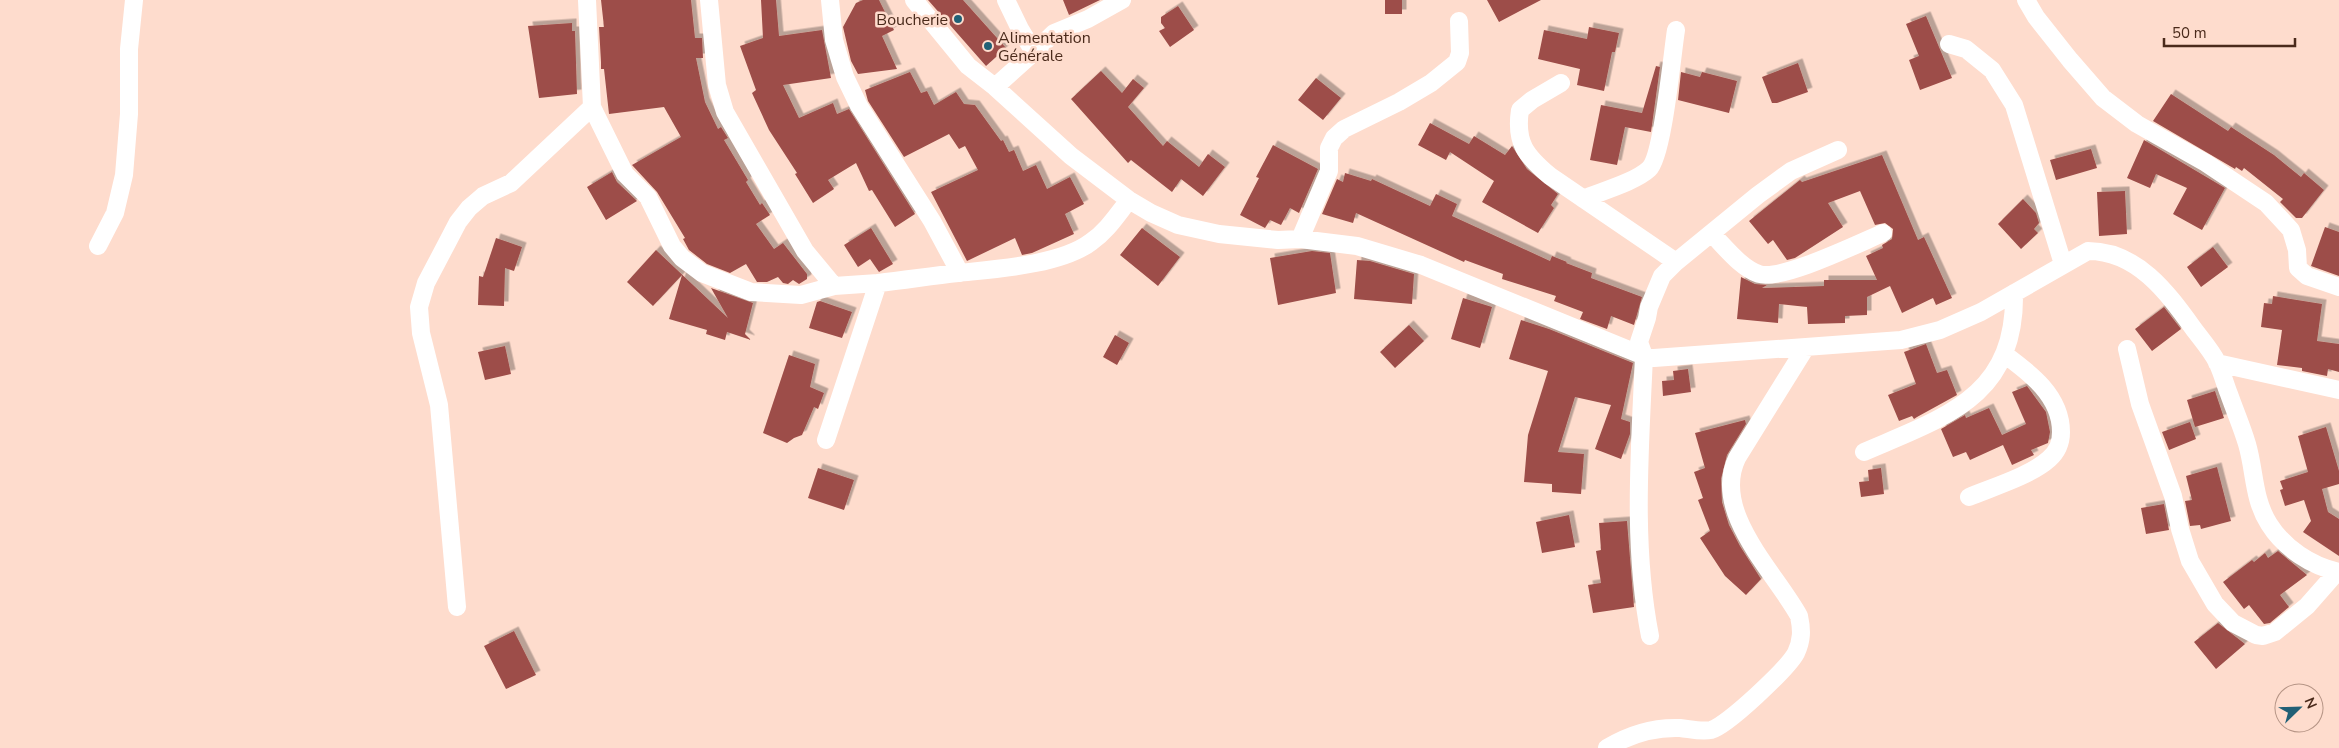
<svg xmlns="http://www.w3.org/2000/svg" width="2339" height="748" viewBox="0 0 2339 748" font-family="'Nunito Sans',sans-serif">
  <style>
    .building { fill: #9d4d48; filter: url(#shadow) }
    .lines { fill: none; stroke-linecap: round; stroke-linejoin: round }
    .street { stroke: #fff; stroke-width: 18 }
    .poi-dot { fill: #216076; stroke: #fedccd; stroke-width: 2 }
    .labels { text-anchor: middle; stroke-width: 5; stroke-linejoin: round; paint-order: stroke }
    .poi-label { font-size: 16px; fill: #4a2a1b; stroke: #fedccd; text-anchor: end }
  </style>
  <defs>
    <filter id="shadow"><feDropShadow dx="4.5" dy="-4.5" stdDeviation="0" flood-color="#0004"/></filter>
  </defs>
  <rect width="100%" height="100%" fill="#fedccd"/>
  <path class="building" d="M 601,0 L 691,0 L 695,38 L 702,38 L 703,58 L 696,58 L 705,102 L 718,129 L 721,127 L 728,138 L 724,140 L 748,180 L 746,182 L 760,205 L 762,203 L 770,215 L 756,224 L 774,249 L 783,243 L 807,274 L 807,279 L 799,284 L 793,280 L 788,284 L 783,283 L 778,277 L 767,282 L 757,282 L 746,264 L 730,273 L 707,264 L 689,250 L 683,239 L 685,238 L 657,192 L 632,165 L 681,137 L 664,107 L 609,114 L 604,69 L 601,69 L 601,62 L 599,27 L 604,27 Z
    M 761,0 L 776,0 L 779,36 L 822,30 L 831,78 L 783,85 L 799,118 L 833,103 L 837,114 L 849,109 L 915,214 L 895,227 L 872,190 L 869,191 L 856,163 L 828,180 L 834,189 L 813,203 L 795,174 L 797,173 L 769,130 L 752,93 L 756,90 L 740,46 L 763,38 Z
    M 863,0 L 879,0 L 894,30 L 882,36 L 897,69 L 858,74 L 851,61 L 843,27 L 856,3 Z
    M 928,0 L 963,0 L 1006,48 L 986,66 Z
    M 1063,0 L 1100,0 L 1069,15 Z
    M 1385,0 L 1402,0 L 1402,14 L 1385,14 Z
    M 1487,0 L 1541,0 L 1499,22 Z
    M 1178,6 L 1194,30 L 1170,47 L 1159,31 L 1165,28 L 1161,23 L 1161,17 Z
    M 1926,16 L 1952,78 L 1920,90 L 1909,60 L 1919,56 L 1906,24 Z
    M 572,23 L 572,31 L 575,31 L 577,94 L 539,98 L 528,26 Z
    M 1589,27 L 1619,33 L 1615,52 L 1612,52 L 1604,91 L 1577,85 L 1580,69 L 1538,59 L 1544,30 L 1587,39 Z
    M 1798,63 L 1808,92 L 1777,103 L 1772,103 L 1762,77 Z
    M 1656,66 L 1660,67 L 1651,132 L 1625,127 L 1617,165 L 1590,160 L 1601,105 L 1642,113 Z
    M 1101,71 L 1122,93 L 1133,79 L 1144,88 L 1128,107 L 1163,146 L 1167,141 L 1199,167 L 1208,154 L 1225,167 L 1203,196 L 1181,179 L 1172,192 L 1131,160 L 1128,163 L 1071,99 Z
    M 910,72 L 921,93 L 927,91 L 934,105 L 956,92 L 964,104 L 975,105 L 1001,141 L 1003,140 L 1009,152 L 1014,150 L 1023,171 L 1036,165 L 1047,189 L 1070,177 L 1084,204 L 1065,214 L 1074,234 L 1032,253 L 1022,255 L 1015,238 L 967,261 L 931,192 L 978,170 L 965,146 L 959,149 L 949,134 L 904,157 L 868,101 L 865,90 Z
    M 1681,72 L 1700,77 L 1702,72 L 1737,81 L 1729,113 L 1678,100 Z
    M 1316,78 L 1341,98 L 1323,120 L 1298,100 Z
    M 2171,94 L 2228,131 L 2231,127 L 2274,155 L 2301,177 L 2304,173 L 2324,190 L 2302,218 L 2296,218 L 2280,202 L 2283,199 L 2244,168 L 2242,171 L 2236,167 L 2235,169 L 2153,121 Z
    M 1430,123 L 1469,144 L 1474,136 L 1505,155 L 1512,146 L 1527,169 L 1558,194 L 1551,205 L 1554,208 L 1538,233 L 1482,202 L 1494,181 L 1450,152 L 1446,160 L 1418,145 Z
    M 2144,140 L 2225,188 L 2202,230 L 2173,214 L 2187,188 L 2156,174 L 2150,188 L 2127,178 Z
    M 1273,145 L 1318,169 L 1299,213 L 1290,208 L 1281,225 L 1270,220 L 1265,228 L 1240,215 L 1259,178 L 1256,177 Z
    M 2091,149 L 2097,168 L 2056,180 L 2050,160 Z
    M 1882,155 L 1918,240 L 1924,237 L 1952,298 L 1936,305 L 1933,298 L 1902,313 L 1890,286 L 1867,297 L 1867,315 L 1845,316 L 1845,323 L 1808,324 L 1807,307 L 1779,304 L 1778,323 L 1737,319 L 1741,277 L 1755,284 L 1767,285 L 1762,288 L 1824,286 L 1824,280 L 1877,280 L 1866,256 L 1883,248 L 1882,245 L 1892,239 L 1893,229 L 1885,223 L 1875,225 L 1860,191 L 1828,203 L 1843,227 L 1795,258 L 1787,260 L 1773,240 L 1768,244 L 1749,221 L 1800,180 L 1802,182 Z
    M 612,172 L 617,182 L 637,201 L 606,220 L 587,187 Z
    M 1345,173 L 1371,181 L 1372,179 L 1430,206 L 1436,194 L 1457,204 L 1452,216 L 1550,261 L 1552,256 L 1567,262 L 1566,263 L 1592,273 L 1591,278 L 1642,297 L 1634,325 L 1611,316 L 1607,329 L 1580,319 L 1583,312 L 1554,301 L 1556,296 L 1502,279 L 1503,274 L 1465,260 L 1464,262 L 1356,213 L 1353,223 L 1322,214 L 1337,179 L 1343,182 Z
    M 2125,191 L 2127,234 L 2099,236 L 2097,192 Z
    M 2023,199 L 2036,213 L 2039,223 L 2034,229 L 2038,233 L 2021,249 L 1998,224 Z
    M 2325,227 L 2339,232 L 2339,276 L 2311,266 Z
    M 871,228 L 893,264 L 879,272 L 870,259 L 858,267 L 844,245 Z
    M 1142,228 L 1180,257 L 1158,286 L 1120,255 Z
    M 496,238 L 522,247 L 514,271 L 505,268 L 504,306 L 478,305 L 479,276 L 483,277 Z
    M 2213,247 L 2228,267 L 2201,287 L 2187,267 Z
    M 656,250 L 728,318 L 711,288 L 753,303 L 745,334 L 751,340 L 727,332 L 725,340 L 706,334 L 707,330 L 669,319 L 682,275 L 653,306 L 627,282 Z
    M 1312,251 L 1330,253 L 1336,293 L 1278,305 L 1270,258 Z
    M 1357,260 L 1370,261 L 1414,274 L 1412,304 L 1354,299 Z
    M 2273,296 L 2322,304 L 2317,341 L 2339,344 L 2339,372 L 2328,369 L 2327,376 L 2302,371 L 2302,368 L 2277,365 L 2282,330 L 2261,327 L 2264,303 L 2272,304 Z
    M 1463,298 L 1492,307 L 1480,348 L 1451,339 Z
    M 820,301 L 852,312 L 842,338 L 809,328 L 817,302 Z
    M 2164,307 L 2181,329 L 2152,351 L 2135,329 Z
    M 1521,320 L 1549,329 L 1633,363 L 1621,419 L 1630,422 L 1630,434 L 1621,459 L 1595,449 L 1611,405 L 1575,397 L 1558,452 L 1584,454 L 1581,494 L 1552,492 L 1552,484 L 1524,482 L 1528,435 L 1548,371 L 1509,359 Z
    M 1409,325 L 1424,341 L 1395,368 L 1380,352 Z
    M 1115,335 L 1129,343 L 1117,365 L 1103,357 Z
    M 1926,344 L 1937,373 L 1947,370 L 1957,395 L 1917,417 L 1914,419 L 1912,416 L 1899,421 L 1888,395 L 1916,384 L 1904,352 Z
    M 505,346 L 511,374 L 485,380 L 478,352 Z
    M 789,355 L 815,364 L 810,387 L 824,393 L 818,409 L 814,407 L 802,435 L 794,438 L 787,443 L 763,433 Z
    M 1688,369 L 1691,392 L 1663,396 L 1662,381 L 1674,380 L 1673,371 Z
    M 2027,386 L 2046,412 L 2050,432 L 2048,443 L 2031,450 L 2034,455 L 2012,465 L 2003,445 L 1970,460 L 1966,452 L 1953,457 L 1941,429 L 1965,415 L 1966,418 L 1989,408 L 2002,435 L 2026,424 L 2012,392 Z
    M 2215,391 L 2224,418 L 2195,427 L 2187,400 Z
    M 1745,420 L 1746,424 L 1727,455 L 1721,479 L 1722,502 L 1729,525 L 1740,546 L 1761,579 L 1746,595 L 1725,576 L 1700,538 L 1710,531 L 1698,500 L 1703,498 L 1694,472 L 1705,468 L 1695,433 Z
    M 2190,422 L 2196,439 L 2169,450 L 2162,432 Z
    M 2326,427 L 2339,471 L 2339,484 L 2322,489 L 2328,512 L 2339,519 L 2339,556 L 2303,532 L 2311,521 L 2304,500 L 2285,506 L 2280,490 L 2283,489 L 2280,481 L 2308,472 L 2298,436 Z
    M 2217,467 L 2231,521 L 2201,529 L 2200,525 L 2190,526 L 2185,501 L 2192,500 L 2186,476 Z
    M 818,468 L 854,480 L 844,510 L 808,498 Z
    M 1881,468 L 1884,494 L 1861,497 L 1859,482 L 1869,481 L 1868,470 Z
    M 2164,504 L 2169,530 L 2146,534 L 2141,508 Z
    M 1569,515 L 1575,547 L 1542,553 L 1536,522 Z
    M 1627,521 L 1634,607 L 1593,613 L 1588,585 L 1601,583 L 1596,551 L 1601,550 L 1599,523 Z
    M 2278,551 L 2307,575 L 2280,595 L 2289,607 L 2270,623 L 2264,624 L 2249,605 L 2244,609 L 2223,582 L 2252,560 L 2254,562 L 2265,553 L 2268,558 Z
    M 2218,623 L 2245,644 L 2216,669 L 2194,642 Z
    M 514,631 L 536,675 L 506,689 L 484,646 Z"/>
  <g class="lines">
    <path class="street" d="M 587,0 L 592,107 L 625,174 L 648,197 L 672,246 L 682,258 L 702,273 L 751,292 L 801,295 L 834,286 L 878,283
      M 709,0 L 717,85 L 725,112 L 805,251 L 834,286
      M 830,0 L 834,40 L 845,77 L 859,106 L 932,221 L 960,273
      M 914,0 L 968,66 L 995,87 L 1071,156 L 1129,200 L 1151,213 L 1178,225 L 1219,234 L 1278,240 L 1300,239 L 1357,246 L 1421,265 L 1644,356 L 1654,358 L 1901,340 L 1940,330 L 1981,312 L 2088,251 C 2137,251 2167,292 2193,328 C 2201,339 2211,350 2217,362 C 2222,372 2225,384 2229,394 C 2235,411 2242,427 2247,444 C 2255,471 2253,499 2269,524 C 2284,548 2311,566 2339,572
      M 2026,0 L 2036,17 L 2070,60 L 2103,98 L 2137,124 L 2206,163 L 2266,203 L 2291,230 L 2297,250 L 2298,268 L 2307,276 L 2339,287
      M 1949,44 L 1966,49 L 1992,70 L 2014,105 L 2063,264
      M 1034,52 L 1054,33 L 1088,19 L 1122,0
      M 1561,83 L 1532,100 L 1520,110 C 1515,143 1526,156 1550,176 L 1676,262 L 1662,276 L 1649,307 L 1647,318 L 1639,342 L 1644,356 C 1640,449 1632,544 1650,636
      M 995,87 L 1034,52 L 1020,29 L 1006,0
      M 1583,199 C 1602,191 1635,182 1649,169 C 1663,156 1672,55 1676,30
      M 1712,234 C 1725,247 1741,268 1759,274 C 1782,281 1859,243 1883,233
      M 1300,239 L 1329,171 L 1329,148 L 1334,138 L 1344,129 L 1399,102 L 1431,83 L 1457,62 L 1460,53 L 1459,21
      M 98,246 L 115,213 L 124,175 L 129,114 L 129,49 L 134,0
      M 1676,262 L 1758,195 L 1791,171 L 1838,150
      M 2127,349 L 2140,404 L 2173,496 L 2180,529 L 2190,561 L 2215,604 L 2233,623 L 2256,635 L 2263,636 L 2275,632 L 2307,606 L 2337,572
      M 2217,363 L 2339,390
      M 826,440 L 878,283 C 905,280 931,276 958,273 C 995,269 1061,265 1091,242 C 1107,231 1117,215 1129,200
      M 1864,452 C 1945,417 2016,397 2014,293
      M 1969,497 C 1993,487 2030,476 2049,459 C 2058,451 2061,443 2061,432 C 2061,396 2030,373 2004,354
      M 457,607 L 439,405 L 421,333 L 419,307 L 426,283 L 446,245 L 458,222 L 469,208 L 483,196 L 511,183 L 592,107
      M 1607,748 C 1630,734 1654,727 1680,728 C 1690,729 1701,732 1711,730 C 1727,726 1788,668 1796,653 C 1802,640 1802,630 1799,616 C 1775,572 1711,512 1737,458 L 1806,347"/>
  </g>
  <g class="poi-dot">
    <circle cx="958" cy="19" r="5"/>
    <circle cx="988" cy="46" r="5"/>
  </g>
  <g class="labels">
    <g class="poi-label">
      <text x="948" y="25">Boucherie</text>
      <text x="998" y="43" text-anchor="start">Alimentation<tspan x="998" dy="18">Générale</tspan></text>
    </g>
  </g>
  <g transform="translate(2299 708) rotate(67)"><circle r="24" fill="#fedccd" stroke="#b69586"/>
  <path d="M0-4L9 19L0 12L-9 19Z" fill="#216076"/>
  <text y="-8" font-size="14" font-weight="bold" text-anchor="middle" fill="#4a2a1b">N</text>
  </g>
  <path d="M2164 38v8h131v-8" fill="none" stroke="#4a2a1b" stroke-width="2.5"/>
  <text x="2172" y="38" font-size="15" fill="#4a2a1b" stroke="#fedccd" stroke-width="4" paint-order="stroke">50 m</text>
</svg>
